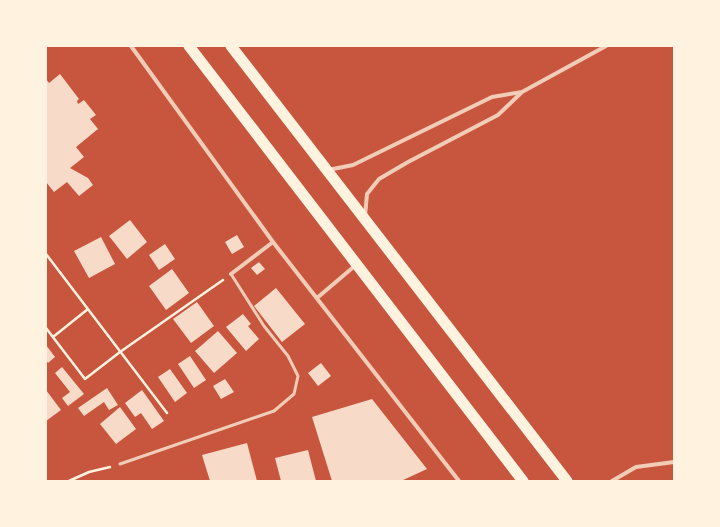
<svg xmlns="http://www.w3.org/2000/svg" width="720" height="527" viewBox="0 0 720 527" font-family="'PT Sans',sans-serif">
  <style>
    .building { fill: #f7dbc8 }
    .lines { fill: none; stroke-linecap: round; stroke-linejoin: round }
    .path { stroke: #fff3e0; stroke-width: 2.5 }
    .service { stroke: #f1ccb7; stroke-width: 3 }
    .minor { stroke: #f1ccb7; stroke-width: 4 }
    .trunk { stroke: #fff3e0; stroke-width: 11 }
  </style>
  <rect width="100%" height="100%" fill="#c8553d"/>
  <path class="building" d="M 60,74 L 79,99 L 77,101 L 78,104 L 84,100 L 96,115 L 90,119 L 98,129 L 76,147 L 84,157 L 70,168 L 88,178 L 93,185 L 79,196 L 67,182 L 54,192 L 46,182 L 46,79 L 49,83 Z
    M 130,220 L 147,242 L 127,259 L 109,236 Z
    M 237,235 L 244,247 L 232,254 L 225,242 Z
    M 101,237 L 115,264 L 89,278 L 74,251 Z
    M 165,244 L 175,259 L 159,270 L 149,255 Z
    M 259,262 L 265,269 L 257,275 L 251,268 Z
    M 172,269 L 189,293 L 166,310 L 149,286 Z
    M 276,288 L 305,324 L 282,342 L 254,306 Z
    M 197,302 L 214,326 L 191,343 L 173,319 Z
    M 243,314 L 251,324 L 248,326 L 259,339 L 246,351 L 226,327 Z
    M 218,331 L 237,353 L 214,373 L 195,351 Z
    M 46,345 L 55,357 L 48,363 L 46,360 Z
    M 190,356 L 206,380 L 194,388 L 178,364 Z
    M 321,363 L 331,376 L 318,386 L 308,373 Z
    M 62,367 L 84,394 L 68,406 L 62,398 L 70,392 L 55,373 Z
    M 170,369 L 187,393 L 175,402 L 158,377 Z
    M 225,379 L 234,392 L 221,399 L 213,386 Z
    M 107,388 L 118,405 L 109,410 L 104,402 L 84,416 L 78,408 Z
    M 46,390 L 61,410 L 46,421 Z
    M 142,390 L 164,421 L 152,429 L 141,413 L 135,417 L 125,403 Z
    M 372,399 L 427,469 L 401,481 L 332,481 L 312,417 Z
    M 120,407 L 136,429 L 116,444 L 100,424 Z
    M 247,443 L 257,481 L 210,481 L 202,455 Z
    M 308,450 L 316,481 L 281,481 L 275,458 Z"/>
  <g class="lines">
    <path class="path" d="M 46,254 L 167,413
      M 46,328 L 85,379 L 120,352 L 223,280
      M 53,337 L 88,309
      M 69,481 L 89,472 L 110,467"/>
    <path class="service" d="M 120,464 L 274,411 L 294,394 L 298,376 L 288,356 L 264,326 L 231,274"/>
    <path class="minor" d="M 131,46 L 273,242 L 459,481
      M 328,170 L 353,165 L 492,97 L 522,92
      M 365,216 L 367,194 L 379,179 L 408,162 L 498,115 L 522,92 L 606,46
      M 231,274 L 273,242
      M 317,298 L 357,264
      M 612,481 L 636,467 L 674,462"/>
    <path class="trunk" d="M 189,46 L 523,481
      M 231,46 L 567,481"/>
  </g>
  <rect width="720" height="527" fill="none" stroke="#fff3e0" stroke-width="94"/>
</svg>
